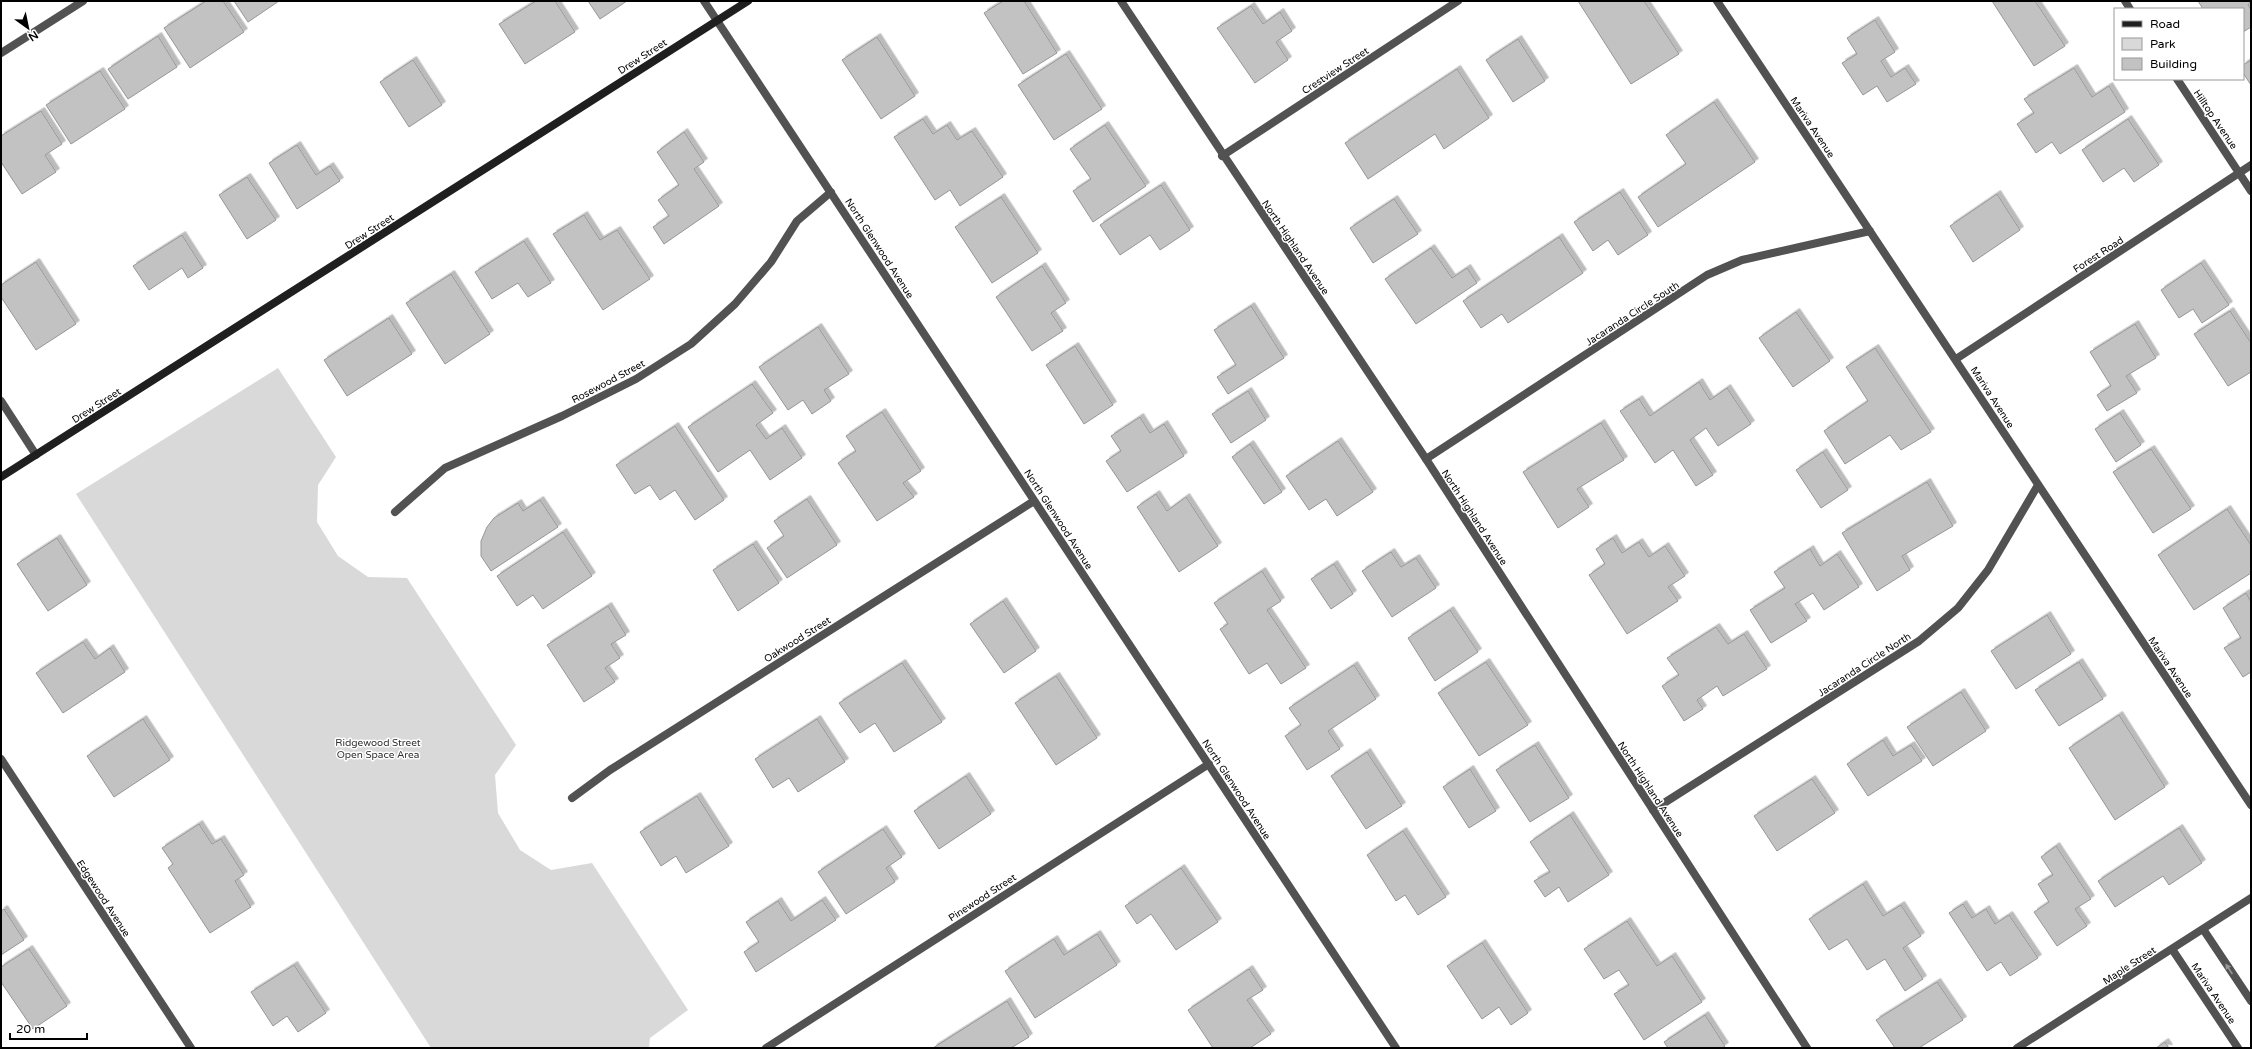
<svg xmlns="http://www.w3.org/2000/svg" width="2252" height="1049" viewBox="0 0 2252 1049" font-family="'Varela Round',sans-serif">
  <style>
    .green { fill: #d9d9d9 }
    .building { fill: #c2c2c2; stroke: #969696; filter: url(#shadow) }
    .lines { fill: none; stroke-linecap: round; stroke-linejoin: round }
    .minor { stroke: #525252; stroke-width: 8 }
    .tertiary { stroke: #525252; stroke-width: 8 }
    .secondary { stroke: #1f1f1f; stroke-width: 8 }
    .oneway { fill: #979797 }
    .labels { text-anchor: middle; stroke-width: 3; stroke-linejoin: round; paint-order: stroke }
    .street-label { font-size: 10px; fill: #000; stroke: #fff }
    .park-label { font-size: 10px; fill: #303030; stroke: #fff }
  </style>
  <defs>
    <filter id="shadow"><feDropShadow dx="3.5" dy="-3.5" stdDeviation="0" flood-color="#0004"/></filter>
  </defs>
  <rect width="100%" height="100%" fill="#fff"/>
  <path class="green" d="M 278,368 L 336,457 L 318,485 L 317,522 L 338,556 L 368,577 L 407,578 L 516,745 L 495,775 L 498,813 L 520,850 L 551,870 L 592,863 L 688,1010 L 650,1038 L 649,1048 L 431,1048 L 76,494 Z"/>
  <path class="building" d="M 206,1 L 223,1 L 244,32 L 190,68 L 164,28 Z
    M 234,1 L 279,1 L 248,22 Z
    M 536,1 L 555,1 L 575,32 L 525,64 L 499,24 Z
    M 588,1 L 627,1 L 600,19 Z
    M 1003,1 L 1024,1 L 1057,53 L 1023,74 L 984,13 Z
    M 1578,1 L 1644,1 L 1679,54 L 1631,84 Z
    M 1992,1 L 2035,1 L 2065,46 L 2034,66 Z
    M 2198,1 L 2251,1 L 2248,5 L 2251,10 L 2251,27 L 2243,32 L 2243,9 L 2203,9 Z
    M 1251,6 L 1263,24 L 1280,12 L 1292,31 L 1276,42 L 1288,60 L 1255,83 L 1217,28 Z
    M 1875,20 L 1895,52 L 1881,61 L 1891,77 L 1905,68 L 1916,84 L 1887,102 L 1877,86 L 1863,95 L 1842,63 L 1857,54 L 1847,38 Z
    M 158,36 L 177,67 L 128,99 L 108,69 Z
    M 877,37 L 915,96 L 881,119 L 842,60 Z
    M 1518,39 L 1545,81 L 1513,102 L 1486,60 Z
    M 1066,54 L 1102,109 L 1054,140 L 1018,85 Z
    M 413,60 L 442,105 L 409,127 L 380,82 Z
    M 2251,60 L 2251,85 L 2243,73 L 2243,65 Z
    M 2074,68 L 2092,97 L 2109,86 L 2125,112 L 2060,154 L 2052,142 L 2036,153 L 2017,124 L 2034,113 L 2024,99 Z
    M 1457,69 L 1489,118 L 1444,149 L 1435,134 L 1368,179 L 1345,143 Z
    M 100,71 L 125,109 L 71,144 L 46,105 Z
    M 1714,102 L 1755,162 L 1658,227 L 1638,197 L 1686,164 L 1666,135 Z
    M 41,111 L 62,144 L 45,155 L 56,172 L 22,194 L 1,162 L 1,136 Z
    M 923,119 L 933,134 L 947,125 L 957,140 L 972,131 L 1003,177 L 960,206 L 950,190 L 935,200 L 894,137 Z
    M 2128,119 L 2159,165 L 2134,182 L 2124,168 L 2103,182 L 2082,150 Z
    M 1105,125 L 1146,186 L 1093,222 L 1073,191 L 1091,179 L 1070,149 Z
    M 684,132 L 704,162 L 694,169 L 719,206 L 664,244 L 653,227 L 669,216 L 658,200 L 679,185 L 657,152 Z
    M 297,145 L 316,175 L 330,166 L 340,181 L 297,209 L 269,163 Z
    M 247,177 L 276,220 L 247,239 L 219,195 Z
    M 1161,185 L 1190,230 L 1160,250 L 1150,235 L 1120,255 L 1100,225 Z
    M 1620,192 L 1648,235 L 1618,255 L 1608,240 L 1593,251 L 1574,222 Z
    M 1997,194 L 2020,230 L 1973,262 L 1950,226 Z
    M 1001,197 L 1038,253 L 992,283 L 955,227 Z
    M 1394,199 L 1418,234 L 1373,263 L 1350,228 Z
    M 584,215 L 600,240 L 617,230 L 650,279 L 603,310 L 553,234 Z
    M 182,235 L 203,268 L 188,278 L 182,268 L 149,290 L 133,266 Z
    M 1559,237 L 1583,273 L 1508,323 L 1502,314 L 1481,328 L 1463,301 Z
    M 524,241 L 551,283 L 528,297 L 518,283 L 492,299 L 475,272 Z
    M 1431,248 L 1452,278 L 1467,268 L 1477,283 L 1416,324 L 1385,279 Z
    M 36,262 L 76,324 L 36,350 L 1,297 L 1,285 Z
    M 2201,263 L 2229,305 L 2202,323 L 2193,309 L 2179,318 L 2161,290 Z
    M 1042,266 L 1066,303 L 1051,313 L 1063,331 L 1032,351 L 996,297 Z
    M 451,274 L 490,334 L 445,364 L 406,303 Z
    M 1251,306 L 1284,358 L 1228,394 L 1217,377 L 1236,365 L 1214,330 Z
    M 2230,311 L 2251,343 L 2251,372 L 2228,386 L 2194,334 Z
    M 1796,312 L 1830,361 L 1793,387 L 1759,338 Z
    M 389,318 L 412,354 L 347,396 L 324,360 Z
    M 2135,324 L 2156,358 L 2126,376 L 2137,393 L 2107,411 L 2097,395 L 2111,386 L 2090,352 Z
    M 818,327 L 849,374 L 824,390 L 831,401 L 812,414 L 803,400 L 788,410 L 759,367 Z
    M 1075,346 L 1113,405 L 1084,424 L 1046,365 Z
    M 1875,348 L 1931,432 L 1901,450 L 1890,435 L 1845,464 L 1824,431 L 1868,401 L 1846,367 Z
    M 1699,382 L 1710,400 L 1727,388 L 1751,424 L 1718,446 L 1706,428 L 1690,440 L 1713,475 L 1696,486 L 1673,450 L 1655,463 L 1620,411 L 1639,399 L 1650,416 Z
    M 752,384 L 773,413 L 756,425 L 766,439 L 782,428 L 802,458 L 770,480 L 750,450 L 718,472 L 688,427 Z
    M 1248,391 L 1266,420 L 1231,443 L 1212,414 Z
    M 882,412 L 921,471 L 903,483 L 914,497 L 877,521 L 838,463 L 856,451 L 846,436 Z
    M 2120,413 L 2141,445 L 2116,462 L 2095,429 Z
    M 1140,417 L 1150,433 L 1164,424 L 1184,456 L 1127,492 L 1106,461 L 1121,451 L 1111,436 Z
    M 1601,423 L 1624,460 L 1577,489 L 1589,507 L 1558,528 L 1523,472 Z
    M 675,426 L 724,500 L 695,520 L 675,490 L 660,500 L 650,485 L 635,494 L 616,465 Z
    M 1338,441 L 1373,492 L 1337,516 L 1326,499 L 1309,510 L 1286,476 Z
    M 1250,444 L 1282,492 L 1264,504 L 1232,457 Z
    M 2151,449 L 2191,509 L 2153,533 L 2113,472 Z
    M 1823,452 L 1848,490 L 1821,508 L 1796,470 Z
    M 1927,482 L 1953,526 L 1902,556 L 1910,570 L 1877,591 L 1842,533 Z
    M 1156,494 L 1167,511 L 1186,497 L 1218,546 L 1179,572 L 1137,507 Z
    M 807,499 L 837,545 L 787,578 L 767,548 L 784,536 L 774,521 Z
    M 540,500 L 558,527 L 491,571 L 481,556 L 481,541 L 487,527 L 494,518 L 518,503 L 523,511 Z
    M 2227,509 L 2251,545 L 2251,573 L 2194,610 L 2158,555 Z
    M 563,532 L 592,576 L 543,609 L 533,595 L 517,606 L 497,576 Z
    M 57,538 L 87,585 L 48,611 L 17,564 Z
    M 1613,538 L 1622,553 L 1639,542 L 1649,557 L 1665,546 L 1685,576 L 1668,587 L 1678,601 L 1627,634 L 1589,575 L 1605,564 L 1596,549 Z
    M 753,544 L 779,583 L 738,611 L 713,570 Z
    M 1810,549 L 1820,566 L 1837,554 L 1859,587 L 1824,610 L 1813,593 L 1795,604 L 1807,621 L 1771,643 L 1750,610 L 1785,588 L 1774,572 Z
    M 1391,552 L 1401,567 L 1416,558 L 1436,588 L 1392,617 L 1362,571 Z
    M 1334,564 L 1353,594 L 1331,609 L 1311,579 Z
    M 1262,571 L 1281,601 L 1267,610 L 1306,668 L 1281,684 L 1267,663 L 1249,674 L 1220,629 L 1228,624 L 1214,603 Z
    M 2246,593 L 2251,602 L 2251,672 L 2243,677 L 2224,648 L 2241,638 L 2223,608 Z
    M 1003,601 L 1036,651 L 1004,673 L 970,624 Z
    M 608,606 L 626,635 L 611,644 L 620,658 L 605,668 L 615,682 L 584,702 L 547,645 Z
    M 1450,610 L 1478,652 L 1435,681 L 1408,638 Z
    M 2047,615 L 2071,654 L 2016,689 L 1991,651 Z
    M 1716,627 L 1728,644 L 1744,634 L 1767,669 L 1723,696 L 1717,686 L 1697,700 L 1703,709 L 1684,721 L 1662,686 L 1679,675 L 1667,658 Z
    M 83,642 L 95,659 L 110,648 L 125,672 L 63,713 L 36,673 Z
    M 1486,662 L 1528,725 L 1479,756 L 1438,693 Z
    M 2079,662 L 2103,699 L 2059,726 L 2035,690 Z
    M 902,663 L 942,722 L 894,752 L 875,723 L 860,733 L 839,703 Z
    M 1354,665 L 1376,699 L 1328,731 L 1340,749 L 1307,770 L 1285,736 L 1301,725 L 1289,708 Z
    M 1056,676 L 1097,738 L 1056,765 L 1015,703 Z
    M 1961,692 L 1986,731 L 1933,766 L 1907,727 Z
    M 2119,715 L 2165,787 L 2115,820 L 2069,748 Z
    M 143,719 L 170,760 L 114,797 L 87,756 Z
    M 817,719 L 845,762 L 798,792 L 789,778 L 773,788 L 755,759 Z
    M 1883,740 L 1893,756 L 1911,745 L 1922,761 L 1868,796 L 1847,764 Z
    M 1535,745 L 1569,798 L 1530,822 L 1496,770 Z
    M 1367,752 L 1402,806 L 1366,829 L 1331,776 Z
    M 1470,769 L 1496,811 L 1469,828 L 1443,787 Z
    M 966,776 L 991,814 L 939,849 L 914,811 Z
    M 1812,779 L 1835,813 L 1777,851 L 1754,816 Z
    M 697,796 L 729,846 L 686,873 L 676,856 L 661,866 L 640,832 Z
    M 1570,815 L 1609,875 L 1568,902 L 1559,887 L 1545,897 L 1534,881 L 1550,872 L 1530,842 Z
    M 199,824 L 212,844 L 221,839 L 244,875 L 235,881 L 251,907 L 210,933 L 168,868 L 173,864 L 162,848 Z
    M 2179,828 L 2202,863 L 2169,885 L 2163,876 L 2115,907 L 2098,881 Z
    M 883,829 L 902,857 L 886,868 L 895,882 L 846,914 L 818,872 Z
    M 1403,831 L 1446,897 L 1418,915 L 1405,895 L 1396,901 L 1367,855 Z
    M 2056,846 L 2091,899 L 2075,909 L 2087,926 L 2057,946 L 2034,912 L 2049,902 L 2038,884 L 2053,875 L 2041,857 Z
    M 1181,868 L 1218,922 L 1176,950 L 1151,914 L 1137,924 L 1125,906 Z
    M 1863,884 L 1883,916 L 1901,905 L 1921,936 L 1903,948 L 1923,979 L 1905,991 L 1885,959 L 1867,970 L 1847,939 L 1829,950 L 1809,919 Z
    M 822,900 L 836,920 L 756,972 L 744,952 L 759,942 L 746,922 L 778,901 L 791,921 Z
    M 1963,904 L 1972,918 L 1986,909 L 1995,924 L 2009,915 L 2038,958 L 2010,976 L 2001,962 L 1987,971 L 1949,913 Z
    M 4,909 L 24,940 L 1,955 L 1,911 Z
    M 1627,921 L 1657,966 L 1672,956 L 1702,1002 L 1644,1040 L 1614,994 L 1629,985 L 1619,970 L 1604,979 L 1584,949 Z
    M 1097,934 L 1117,965 L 1035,1018 L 1005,971 L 1054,939 L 1064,955 Z
    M 1482,943 L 1528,1013 L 1511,1025 L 1499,1007 L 1482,1019 L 1447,966 Z
    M 29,949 L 67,1006 L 33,1029 L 1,982 L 1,967 Z
    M 294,965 L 326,1013 L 298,1032 L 287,1016 L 273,1026 L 251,992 Z
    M 1249,969 L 1263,990 L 1247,1000 L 1271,1034 L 1250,1048 L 1213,1048 L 1188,1010 Z
    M 1937,982 L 1963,1020 L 1919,1048 L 1895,1048 L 1876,1020 Z
    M 1007,1001 L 1029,1037 L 1011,1048 L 933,1048 Z
    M 1705,1015 L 1725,1046 L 1722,1048 L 1668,1048 L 1664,1042 Z
    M 2165,1042 L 2169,1048 L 2156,1048 Z"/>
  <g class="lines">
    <path class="minor" d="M 704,1 L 1396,1048
      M 1717,1 L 2251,805
      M 2125,1 L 2130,9
      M 1,53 L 83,1
      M 2177,79 L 2251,191
      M 1222,156 L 1458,1
      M 1956,359 L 2251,165
      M 1,401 L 36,455
      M 1426,459 L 1707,275 L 1742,260 L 1870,231
      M 395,512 L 445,468 L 562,416 L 636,379 L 691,344 L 735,304 L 771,262 L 797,221 L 831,192
      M 1,759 L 191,1048
      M 572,798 L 610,770 L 1034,501
      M 1653,810 L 1919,641 L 1958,608 L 1988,570 L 2038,485
      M 2203,929 L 2251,1001
      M 2172,949 L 2238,1048
      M 766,1048 L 1209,764
      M 2017,1048 L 2251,898"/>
    <path class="tertiary" d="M 1121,1 L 1426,459 L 1807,1048"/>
    <path class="secondary" d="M 1,477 L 748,1"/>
  </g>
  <defs><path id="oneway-solid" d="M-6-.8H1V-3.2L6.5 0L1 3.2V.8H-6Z"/></defs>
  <use class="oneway" href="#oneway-solid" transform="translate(2229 969) rotate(-124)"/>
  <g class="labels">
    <g class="street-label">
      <text transform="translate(642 56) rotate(-33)" y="4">Drew Street</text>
      <text transform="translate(1335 70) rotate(-33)" y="4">Crestview Street</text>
      <text transform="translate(2216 119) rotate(56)" y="4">Hilltop Avenue</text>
      <text transform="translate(1813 127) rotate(56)" y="4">Mariva Avenue</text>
      <text transform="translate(369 231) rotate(-33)" y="4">Drew Street</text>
      <text transform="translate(1296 247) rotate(56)" y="4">North Highland Avenue</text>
      <text transform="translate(880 248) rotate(57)" y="4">North Glenwood Avenue</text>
      <text transform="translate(2098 254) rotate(-33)" y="4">Forest Road</text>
      <text transform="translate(1632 313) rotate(-33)" y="4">Jacaranda Circle South</text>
      <text transform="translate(608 381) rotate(-28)" y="4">Rosewood Street</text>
      <text transform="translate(1993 397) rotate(57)" y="4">Mariva Avenue</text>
      <text transform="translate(96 405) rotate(-33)" y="4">Drew Street</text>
      <text transform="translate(1475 517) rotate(57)" y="4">North Highland Avenue</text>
      <text transform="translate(1059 519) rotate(57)" y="4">North Glenwood Avenue</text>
      <text transform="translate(797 639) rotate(-32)" y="4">Oakwood Street</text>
      <text transform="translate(1864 664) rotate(-33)" y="4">Jacaranda Circle North</text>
      <text transform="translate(2171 667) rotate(56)" y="4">Mariva Avenue</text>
      <text transform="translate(1237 789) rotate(57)" y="4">North Glenwood Avenue</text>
      <text transform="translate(1651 789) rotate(57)" y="4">North Highland Avenue</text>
      <text transform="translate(982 897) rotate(-33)" y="4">Pinewood Street</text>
      <text transform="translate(104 898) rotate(57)" y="4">Edgewood Avenue</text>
      <text transform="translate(2129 965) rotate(-33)" y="4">Maple Street</text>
      <text transform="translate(2214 993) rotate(56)" y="4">Mariva Avenue</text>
    </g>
    <g class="park-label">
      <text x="378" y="746">Ridgewood Street<tspan x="378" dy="12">Open Space Area</tspan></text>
    </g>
  </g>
  <rect width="2252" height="1049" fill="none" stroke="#000000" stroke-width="4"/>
  <rect x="2114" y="8" width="130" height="72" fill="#ffffff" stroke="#999999"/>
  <rect x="2122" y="21" width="20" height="6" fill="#1f1f1f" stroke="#999999"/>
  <text x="2150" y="28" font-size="12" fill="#000000">Road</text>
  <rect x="2122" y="38" width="20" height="12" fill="#d9d9d9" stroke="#999999"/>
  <text x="2150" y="48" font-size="12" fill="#000000">Park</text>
  <rect x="2122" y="58" width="20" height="12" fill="#c2c2c2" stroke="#999999"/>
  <text x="2150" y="68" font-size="12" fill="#000000">Building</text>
  <g transform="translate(28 28) rotate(147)" stroke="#ffffff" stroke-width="3" paint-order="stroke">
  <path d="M0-3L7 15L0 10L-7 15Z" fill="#000000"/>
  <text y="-6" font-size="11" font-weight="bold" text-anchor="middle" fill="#000000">N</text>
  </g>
  <path d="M10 1033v6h77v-6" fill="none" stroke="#000000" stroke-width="2"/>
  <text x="16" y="1033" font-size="12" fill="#000000" stroke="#ffffff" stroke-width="3" paint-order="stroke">20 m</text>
</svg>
